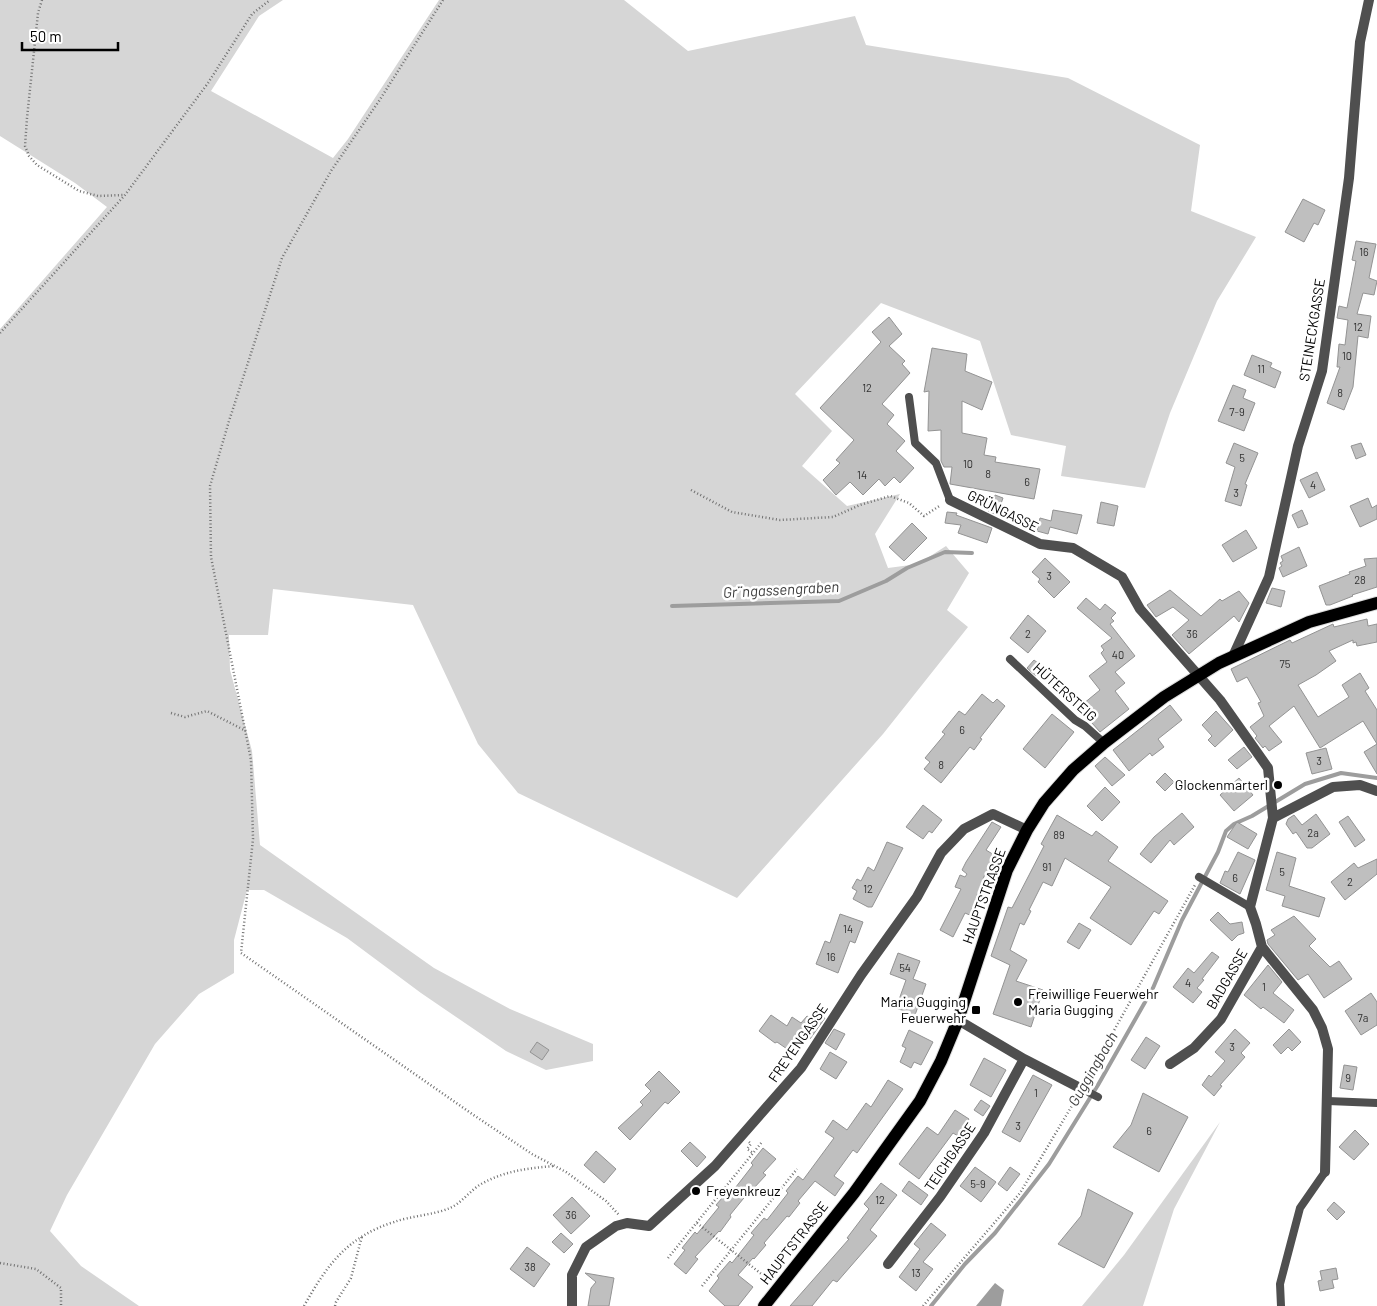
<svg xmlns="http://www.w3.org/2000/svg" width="1377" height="1306" viewBox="0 0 1377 1306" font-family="Barlow,sans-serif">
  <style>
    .green { fill: #d6d6d6 }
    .water { fill: #9d9d9d }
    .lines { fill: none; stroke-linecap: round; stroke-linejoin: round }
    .stream { stroke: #9d9d9d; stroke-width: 4 }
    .building { fill: #bfbfbf; stroke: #939393 }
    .primary-casing { stroke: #dbdbdb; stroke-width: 14 }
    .path { stroke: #717171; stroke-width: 2.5; stroke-dasharray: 1 2.5; stroke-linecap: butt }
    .lane { stroke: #4f4f4f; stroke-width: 8 }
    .street { stroke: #4f4f4f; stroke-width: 10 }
    .primary { stroke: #000; stroke-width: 12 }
    .poi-dot { fill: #000; stroke: #fff; stroke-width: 2 }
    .labels { text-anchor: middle; stroke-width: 5; stroke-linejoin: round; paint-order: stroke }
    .number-label { font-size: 11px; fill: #303030 }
    .street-label { font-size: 14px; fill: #000; stroke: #fff }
    .poi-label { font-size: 14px; fill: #000; stroke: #fff; text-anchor: end }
    .water-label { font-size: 15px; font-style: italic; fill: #3e3e3e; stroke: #fff }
  </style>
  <rect width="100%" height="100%" fill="#fff"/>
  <path class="green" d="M 0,0 L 283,0 L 259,16 L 211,91 L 333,158 L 348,139 L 439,0 L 624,0 L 688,51 L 855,16 L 866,45 L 1068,78 L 1200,145 L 1191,211 L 1256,237 L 1217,301 L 1170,413 L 1145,488 L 1061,476 L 1066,446 L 1011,435 L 980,341 L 881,303 L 795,394 L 832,431 L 802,466 L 847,506 L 900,494 L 875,534 L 888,568 L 918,564 L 946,546 L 969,573 L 947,610 L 968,627 L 883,734 L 737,898 L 518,793 L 478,744 L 413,605 L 273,589 L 268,635 L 229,635 L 230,670 L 252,751 L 260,845 L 434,968 L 510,1009 L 593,1044 L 593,1061 L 546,1070 L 506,1051 L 421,993 L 347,938 L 264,890 L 247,890 L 234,940 L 234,973 L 199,994 L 155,1044 L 67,1195 L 50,1231 L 81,1266 L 139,1306 L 0,1306 L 0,329 L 107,207 L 75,183 L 0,136 Z
    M 1220,1122 L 1174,1209 L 1143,1306 L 1082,1306 L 1124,1255 Z"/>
  <path class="water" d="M 995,1283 L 1004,1290 L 1001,1306 L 976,1306 Z"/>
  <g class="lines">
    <path class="stream" d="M 672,606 L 839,601 L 886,581 L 907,568 L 945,552 L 972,553
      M 931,1306 L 965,1264 L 995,1233 L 1049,1164 L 1098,1085 L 1153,988 L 1182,920 L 1218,852 L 1226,831 L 1234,824 L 1252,816 L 1305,784 L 1341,773 L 1377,778"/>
  </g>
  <path class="building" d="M 1303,199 L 1325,210 L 1318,225 L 1314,223 L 1304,242 L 1285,232 Z
    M 1356,241 L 1376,244 L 1369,278 L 1377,281 L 1374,295 L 1363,293 L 1357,314 L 1371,316 L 1368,338 L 1358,336 L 1353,387 L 1344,410 L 1327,403 L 1340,367 L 1337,367 L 1339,344 L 1345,345 L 1348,320 L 1337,318 L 1339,306 L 1347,308 L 1356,261 L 1352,260 Z
    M 889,317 L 902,334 L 889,346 L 905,361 L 902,364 L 910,373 L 882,404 L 894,415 L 887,424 L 905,441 L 896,451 L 914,468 L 900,483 L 894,477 L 885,486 L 879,479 L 863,495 L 850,482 L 836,495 L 823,480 L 840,463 L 836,460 L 854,440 L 820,408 L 881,342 L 872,332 Z
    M 932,348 L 967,354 L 965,371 L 992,382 L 982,410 L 962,401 L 962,433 L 987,438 L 984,455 L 996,457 L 995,462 L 1040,469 L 1034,499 L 950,484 L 952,467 L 944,467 L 941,461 L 941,430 L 928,431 L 929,391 L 924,392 Z
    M 1252,355 L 1272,363 L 1270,367 L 1281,372 L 1275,388 L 1244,375 Z
    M 1233,385 L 1246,390 L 1243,398 L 1255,403 L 1244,431 L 1218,421 Z
    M 1234,443 L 1258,453 L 1245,484 L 1247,485 L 1241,506 L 1225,501 L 1235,467 L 1226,463 Z
    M 1361,443 L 1366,455 L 1356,459 L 1351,446 Z
    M 1317,472 L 1325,490 L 1309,498 L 1300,480 Z
    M 995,495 L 1003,498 L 997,515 L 988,511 Z
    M 1368,498 L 1372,508 L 1377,505 L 1377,519 L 1360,527 L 1350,506 Z
    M 1101,502 L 1118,506 L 1114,526 L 1097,523 Z
    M 1053,510 L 1082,515 L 1077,534 L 1050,527 L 1048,534 L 1037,531 L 1040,518 L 1051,521 Z
    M 1302,510 L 1308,524 L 1298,528 L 1292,515 Z
    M 947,512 L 957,513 L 956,515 L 992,528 L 987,543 L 958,533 L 961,525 L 945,523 Z
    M 912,523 L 927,538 L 904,561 L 889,547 Z
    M 1246,530 L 1257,548 L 1233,562 L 1222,545 Z
    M 1299,547 L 1307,566 L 1283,577 L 1279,568 L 1282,566 L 1280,563 L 1283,561 L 1281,556 Z
    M 1045,558 L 1070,582 L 1054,598 L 1038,582 L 1040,579 L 1032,572 Z
    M 1377,558 L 1377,587 L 1352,595 L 1353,596 L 1330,605 L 1326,605 L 1319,586 L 1350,574 L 1349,572 L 1366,566 L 1364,559 Z
    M 1272,588 L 1285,591 L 1281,607 L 1266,603 Z
    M 1170,590 L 1201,616 L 1220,599 L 1222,601 L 1239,591 L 1249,603 L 1239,622 L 1234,616 L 1189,654 L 1172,635 L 1189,620 L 1173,607 L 1156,617 L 1147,605 Z
    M 1086,598 L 1100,610 L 1105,604 L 1116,613 L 1111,618 L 1114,621 L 1110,624 L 1135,656 L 1115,672 L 1125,683 L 1115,691 L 1129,709 L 1100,732 L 1083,713 L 1087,710 L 1083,704 L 1100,690 L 1089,676 L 1107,662 L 1101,653 L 1104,650 L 1101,646 L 1112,638 L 1077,608 Z
    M 1028,615 L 1046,631 L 1028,653 L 1010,638 Z
    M 1367,619 L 1368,626 L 1377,624 L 1377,642 L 1357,646 L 1356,642 L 1353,643 L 1353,640 L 1329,651 L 1336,661 L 1316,675 L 1298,685 L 1318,717 L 1349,697 L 1342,685 L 1360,673 L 1369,688 L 1365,691 L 1377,710 L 1377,774 L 1364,752 L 1377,744 L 1363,721 L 1320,748 L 1294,706 L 1269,726 L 1282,742 L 1269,751 L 1265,746 L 1263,748 L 1255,738 L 1257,736 L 1250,727 L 1264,716 L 1258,703 L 1261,702 L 1247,677 L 1237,682 L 1231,669 L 1290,640 L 1292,643 L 1333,624 L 1334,627 Z
    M 1034,660 L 1043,667 L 1036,676 L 1027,668 Z
    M 982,694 L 993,703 L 997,699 L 1005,706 L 980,738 L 982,739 L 974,750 L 970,747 L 941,783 L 924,769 L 930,762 L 925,758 L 945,734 L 942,732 L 959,711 L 965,715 Z
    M 1170,705 L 1182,720 L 1158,739 L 1164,747 L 1152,756 L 1150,753 L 1129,771 L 1113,750 Z
    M 1216,711 L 1233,730 L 1215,747 L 1208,740 L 1212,736 L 1202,725 Z
    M 1052,714 L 1074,732 L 1045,768 L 1023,749 Z
    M 1244,747 L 1252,757 L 1237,769 L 1228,760 Z
    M 1326,748 L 1332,769 L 1312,774 L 1306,753 Z
    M 1105,757 L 1125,775 L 1112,786 L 1095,766 Z
    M 1165,773 L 1174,782 L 1165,791 L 1156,782 Z
    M 1239,778 L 1253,795 L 1234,811 L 1220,795 Z
    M 1105,787 L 1120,802 L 1102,821 L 1087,806 Z
    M 923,805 L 942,820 L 932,833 L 929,831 L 923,839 L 906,827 Z
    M 1182,813 L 1194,827 L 1174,845 L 1170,840 L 1151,863 L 1140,854 L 1154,837 Z
    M 1316,814 L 1330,834 L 1312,848 L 1307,848 L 1296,832 L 1293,834 L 1286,824 L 1288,819 L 1294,815 L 1302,825 Z
    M 1057,815 L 1092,836 L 1096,831 L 1118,847 L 1108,861 L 1168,901 L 1159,914 L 1154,911 L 1131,945 L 1090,918 L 1111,887 L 1065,858 L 1052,886 L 1043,882 L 1029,910 L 1031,911 L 1024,925 L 1020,923 L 1010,950 L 1027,960 L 1016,981 L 1043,990 L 1031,1027 L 993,1014 L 1010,965 L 991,956 L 1008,907 L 1012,908 L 1044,846 L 1041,844 Z
    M 1348,816 L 1365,840 L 1355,847 L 1339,822 Z
    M 992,822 L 1001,827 L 986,850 L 999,858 L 988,876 L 985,874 L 976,898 L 978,899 L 972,916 L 965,913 L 953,937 L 940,930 L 961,889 L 955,887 L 960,875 L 965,877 L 967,874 L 962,870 L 966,862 Z
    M 1237,822 L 1257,834 L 1248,849 L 1227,837 Z
    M 887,842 L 903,848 L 872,907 L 868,907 L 853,899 L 857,891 L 852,888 L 857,879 L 861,881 L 868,867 L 874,871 Z
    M 1238,852 L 1255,860 L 1240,894 L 1220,883 L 1225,871 L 1228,872 Z
    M 1277,852 L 1296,858 L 1289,886 L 1325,898 L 1319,917 L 1282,906 L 1285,896 L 1266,890 Z
    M 1377,859 L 1377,874 L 1345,900 L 1331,882 L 1354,863 L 1358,868 Z
    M 1218,912 L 1230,924 L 1242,922 L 1244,933 L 1238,935 L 1232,941 L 1210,920 Z
    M 840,914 L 863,922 L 855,943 L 850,941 L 838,973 L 816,964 L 825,941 L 830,943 Z
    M 1294,916 L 1316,939 L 1309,946 L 1330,967 L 1339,961 L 1352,979 L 1324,998 L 1308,974 L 1298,980 L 1268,944 L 1267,940 L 1275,935 L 1271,930 Z
    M 1079,923 L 1091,930 L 1079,949 L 1067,942 Z
    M 1212,952 L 1219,957 L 1202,979 L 1204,980 L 1197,988 L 1202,992 L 1193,1003 L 1173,987 L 1188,968 L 1194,973 Z
    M 898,953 L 920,961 L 913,979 L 926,984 L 915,1015 L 896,1008 L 906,980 L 890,974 Z
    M 1268,965 L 1282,982 L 1273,993 L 1294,1010 L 1284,1023 L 1263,1007 L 1261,1009 L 1244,995 Z
    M 1371,993 L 1377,1002 L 1377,1025 L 1361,1035 L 1345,1011 Z
    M 814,1011 L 825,1018 L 810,1039 L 803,1034 L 790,1051 L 777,1042 L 775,1043 L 759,1031 L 771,1015 L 787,1026 L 792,1017 L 801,1023 L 807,1016 L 810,1018 Z
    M 834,1029 L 845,1034 L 836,1050 L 825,1043 Z
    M 1235,1029 L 1250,1043 L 1241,1053 L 1245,1057 L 1220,1085 L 1222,1086 L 1214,1096 L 1202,1085 L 1209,1075 L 1211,1077 L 1225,1061 L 1215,1052 Z
    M 1289,1029 L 1301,1042 L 1292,1051 L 1288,1047 L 1281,1054 L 1273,1045 Z
    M 909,1030 L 933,1042 L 921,1065 L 914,1062 L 911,1068 L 900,1062 L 906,1048 L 902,1046 Z
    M 1146,1037 L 1160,1046 L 1145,1069 L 1131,1060 Z
    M 537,1042 L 549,1050 L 542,1060 L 530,1052 Z
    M 830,1052 L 847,1062 L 836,1079 L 820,1069 Z
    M 984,1058 L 1006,1070 L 991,1097 L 970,1085 Z
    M 1344,1065 L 1357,1067 L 1353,1090 L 1340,1088 Z
    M 659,1071 L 680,1092 L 668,1104 L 665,1102 L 630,1140 L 618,1128 L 643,1105 L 640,1102 L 651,1091 L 645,1085 Z
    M 1033,1075 L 1052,1085 L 1020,1142 L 1002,1132 Z
    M 888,1080 L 903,1089 L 857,1153 L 853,1150 L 834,1176 L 844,1183 L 835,1196 L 815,1181 L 798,1201 L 800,1203 L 789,1217 L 787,1216 L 764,1243 L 766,1245 L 754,1259 L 753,1258 L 738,1275 L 753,1287 L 738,1306 L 725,1306 L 709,1291 L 719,1278 L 717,1276 L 730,1261 L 732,1263 L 754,1235 L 751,1233 L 764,1218 L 767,1220 L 788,1193 L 786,1191 L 798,1176 L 803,1180 L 834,1138 L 825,1132 L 833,1120 L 847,1130 L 866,1103 L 871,1107 Z
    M 1143,1093 L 1188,1117 L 1159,1172 L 1113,1147 L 1131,1125 Z
    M 981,1100 L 990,1106 L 983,1116 L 974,1110 Z
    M 955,1110 L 969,1119 L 958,1136 L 953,1133 L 919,1179 L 899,1164 L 927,1127 L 938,1135 Z
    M 1355,1130 L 1369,1144 L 1354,1160 L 1339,1147 Z
    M 690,1142 L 706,1157 L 697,1167 L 681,1151 Z
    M 763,1148 L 776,1159 L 763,1173 L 766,1175 L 753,1189 L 752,1188 L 730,1215 L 731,1217 L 720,1232 L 719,1231 L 695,1257 L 698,1259 L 686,1274 L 674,1264 L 685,1250 L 682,1248 L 695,1232 L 697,1234 L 719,1207 L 716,1205 L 729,1190 L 732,1192 L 753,1165 L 751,1163 Z
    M 596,1151 L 616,1169 L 604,1183 L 584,1165 Z
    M 975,1167 L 996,1182 L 981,1202 L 960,1186 Z
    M 1010,1167 L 1020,1174 L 1007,1191 L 998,1184 Z
    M 909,1181 L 928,1195 L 921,1205 L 902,1191 Z
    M 881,1183 L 897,1195 L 870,1230 L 877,1236 L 837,1282 L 833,1280 L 812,1306 L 790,1306 L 849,1239 L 847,1238 L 869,1209 L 864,1204 Z
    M 1088,1189 L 1133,1213 L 1104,1268 L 1058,1244 L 1081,1216 Z
    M 572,1197 L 590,1216 L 571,1234 L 553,1215 Z
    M 1334,1202 L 1345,1212 L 1337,1220 L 1327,1210 Z
    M 931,1223 L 946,1235 L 923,1262 L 933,1269 L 916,1291 L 899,1277 L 920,1249 L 914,1244 Z
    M 561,1233 L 573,1244 L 564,1253 L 552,1242 Z
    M 527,1247 L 550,1264 L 534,1287 L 510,1269 Z
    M 1336,1268 L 1338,1279 L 1332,1280 L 1334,1288 L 1320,1291 L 1318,1281 L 1322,1280 L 1320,1271 Z
    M 585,1273 L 614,1278 L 609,1306 L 588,1306 L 591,1288 L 596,1282 Z"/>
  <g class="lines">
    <g class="primary-casing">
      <path id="primary" d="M 764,1306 L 854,1193 L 920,1101 L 941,1061 L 958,1020 L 1007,870 L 1027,830 L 1044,803 L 1073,770 L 1104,743 L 1164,697 L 1219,663 L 1309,622 L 1377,603"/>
    </g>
    <path class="path" d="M 42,0 L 38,13 L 27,118 L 25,146 L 29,156 L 37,165 L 79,191 L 98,196 L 124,195
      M 443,0 L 379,101 L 331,171 L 282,258 L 229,421 L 210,486 L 211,557 L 251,760 L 253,839 L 241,953 L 475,1116 L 532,1154 L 566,1172 L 606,1201 L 619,1215
      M 0,333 L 125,195 L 208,83 L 252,14 L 270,0
      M 691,490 L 732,512 L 780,520 L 833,517 L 860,505 L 890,496 L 909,503 L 924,516 L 941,505
      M 171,713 L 185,717 L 207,711 L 246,731
      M 1087,1079 L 1195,885
      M 749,1142 L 751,1144 L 747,1149 L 753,1153
      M 697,1223 L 769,1280
      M 668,1258 L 762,1142
      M 0,1263 L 36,1269 L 61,1288 L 61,1306
      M 702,1286 L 797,1169
      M 304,1306 C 327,1265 347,1237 394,1222 C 410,1216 434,1215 450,1208 C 462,1203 471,1189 483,1183 C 505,1171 529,1168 554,1166
      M 335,1306 L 336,1302 L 351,1278 L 362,1236
      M 923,1306 L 1020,1193 L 1076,1099"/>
    <path class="lane" d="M 909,397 L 915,443 L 936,463 L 950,500
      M 1010,659 L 1075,720 L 1085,726 L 1104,743
      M 1199,877 L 1250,907
      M 1082,1089 L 1098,1097
      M 1328,1101 L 1377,1103
      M 1281,1306 L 1280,1284 L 1300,1208 L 1325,1172"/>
    <path class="street" d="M 950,500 L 1040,544 L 1073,548 L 1122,577 L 1140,609 L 1220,700 L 1268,768 L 1273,818 L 1250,907 L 1256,924 L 1262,947 L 1313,1010 L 1322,1028 L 1328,1049 L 1325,1172
      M 1234,654 L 1269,577 L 1298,446 L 1322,371 L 1349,178 L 1360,42 L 1369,0
      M 1273,818 L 1333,787 L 1360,785 L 1377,791
      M 958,1020 L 1024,1059 L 1082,1089
      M 1170,1064 L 1194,1048 L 1221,1019 L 1262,947
      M 888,1264 L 940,1197 L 984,1133 L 1024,1059
      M 572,1306 L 572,1275 L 586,1247 L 616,1226 L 627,1223 L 649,1226 L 715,1166 L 801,1068 L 861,975 L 917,897 L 941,853 L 964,829 L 993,814 L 1027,830"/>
    <use href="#primary" class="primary"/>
  </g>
  <g class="poi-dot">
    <circle cx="1278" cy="785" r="5"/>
    <circle cx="1018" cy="1002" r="5"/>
    <rect x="971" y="1005" width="10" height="10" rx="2.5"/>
    <circle cx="696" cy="1191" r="5"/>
  </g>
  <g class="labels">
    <g class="number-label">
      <text x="1364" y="256">16</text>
      <text x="1358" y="331">12</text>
      <text x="1347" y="360">10</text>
      <text x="1261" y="373">11</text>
      <text x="867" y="392">12</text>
      <text x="1340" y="397">8</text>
      <text x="1237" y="416">7-9</text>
      <text x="1242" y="462">5</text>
      <text x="968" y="468">10</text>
      <text x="988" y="478">8</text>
      <text x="862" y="479">14</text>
      <text x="1027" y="486">6</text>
      <text x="1313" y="489">4</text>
      <text x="1236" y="497">3</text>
      <text x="1049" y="580">3</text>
      <text x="1360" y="584">28</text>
      <text x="1028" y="638">2</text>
      <text x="1192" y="638">36</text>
      <text x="1118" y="659">40</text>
      <text x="1285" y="668">75</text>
      <text x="962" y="734">6</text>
      <text x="1319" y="765">3</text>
      <text x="941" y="769">8</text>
      <text x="1313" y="837">2a</text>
      <text x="1059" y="839">89</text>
      <text x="1047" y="871">91</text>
      <text x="1282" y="876">5</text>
      <text x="1235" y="882">6</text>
      <text x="1350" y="886">2</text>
      <text x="868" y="893">12</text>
      <text x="848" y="933">14</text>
      <text x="831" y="961">16</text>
      <text x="905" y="972">54</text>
      <text x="1188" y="987">4</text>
      <text x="1264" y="991">1</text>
      <text x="1363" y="1022">7a</text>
      <text x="1232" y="1051">3</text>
      <text x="1348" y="1082">9</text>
      <text x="1036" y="1097">1</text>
      <text x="1018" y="1130">3</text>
      <text x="1149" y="1135">6</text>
      <text x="978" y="1188">5-9</text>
      <text x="880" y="1204">12</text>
      <text x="571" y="1219">36</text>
      <text x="530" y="1271">38</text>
      <text x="916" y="1277">13</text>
    </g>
    <g class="street-label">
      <text transform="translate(1312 330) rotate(-81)" y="5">STEINECKGASSE</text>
      <text transform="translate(1003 511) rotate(26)" y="5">GRÜNGASSE</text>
      <text transform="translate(1065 692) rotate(42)" y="5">HÜTERSTEIG</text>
      <text transform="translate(984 896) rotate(-70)" y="5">HAUPTSTRASSE</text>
      <text transform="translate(1227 979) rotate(-60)" y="5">BADGASSE</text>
      <text transform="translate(798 1043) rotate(-55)" y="5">FREYENGASSE</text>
      <text transform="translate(950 1157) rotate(-56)" y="5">TEICHGASSE</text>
      <text transform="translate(794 1243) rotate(-52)" y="5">HAUPTSTRASSE</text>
    </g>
    <g class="poi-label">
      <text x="1268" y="790">Glockenmarterl</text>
      <text x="1028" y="999" text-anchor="start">Freiwillige Feuerwehr<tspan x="1028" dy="16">Maria Gugging</tspan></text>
      <text x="966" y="1007">Maria Gugging<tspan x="966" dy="16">Feuerwehr</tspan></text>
      <text x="706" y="1196" text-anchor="start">Freyenkreuz</text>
    </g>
    <g class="water-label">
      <text transform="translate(781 590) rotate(-3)" y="5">Gr¨ngassengraben</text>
      <text transform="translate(1093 1069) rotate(-60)" y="5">Guggingbach</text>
    </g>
  </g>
  <path d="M22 42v8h96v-8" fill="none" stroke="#000000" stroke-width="2.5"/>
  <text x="30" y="42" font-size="15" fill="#000000" stroke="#ffffff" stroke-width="4" paint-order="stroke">50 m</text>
</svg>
